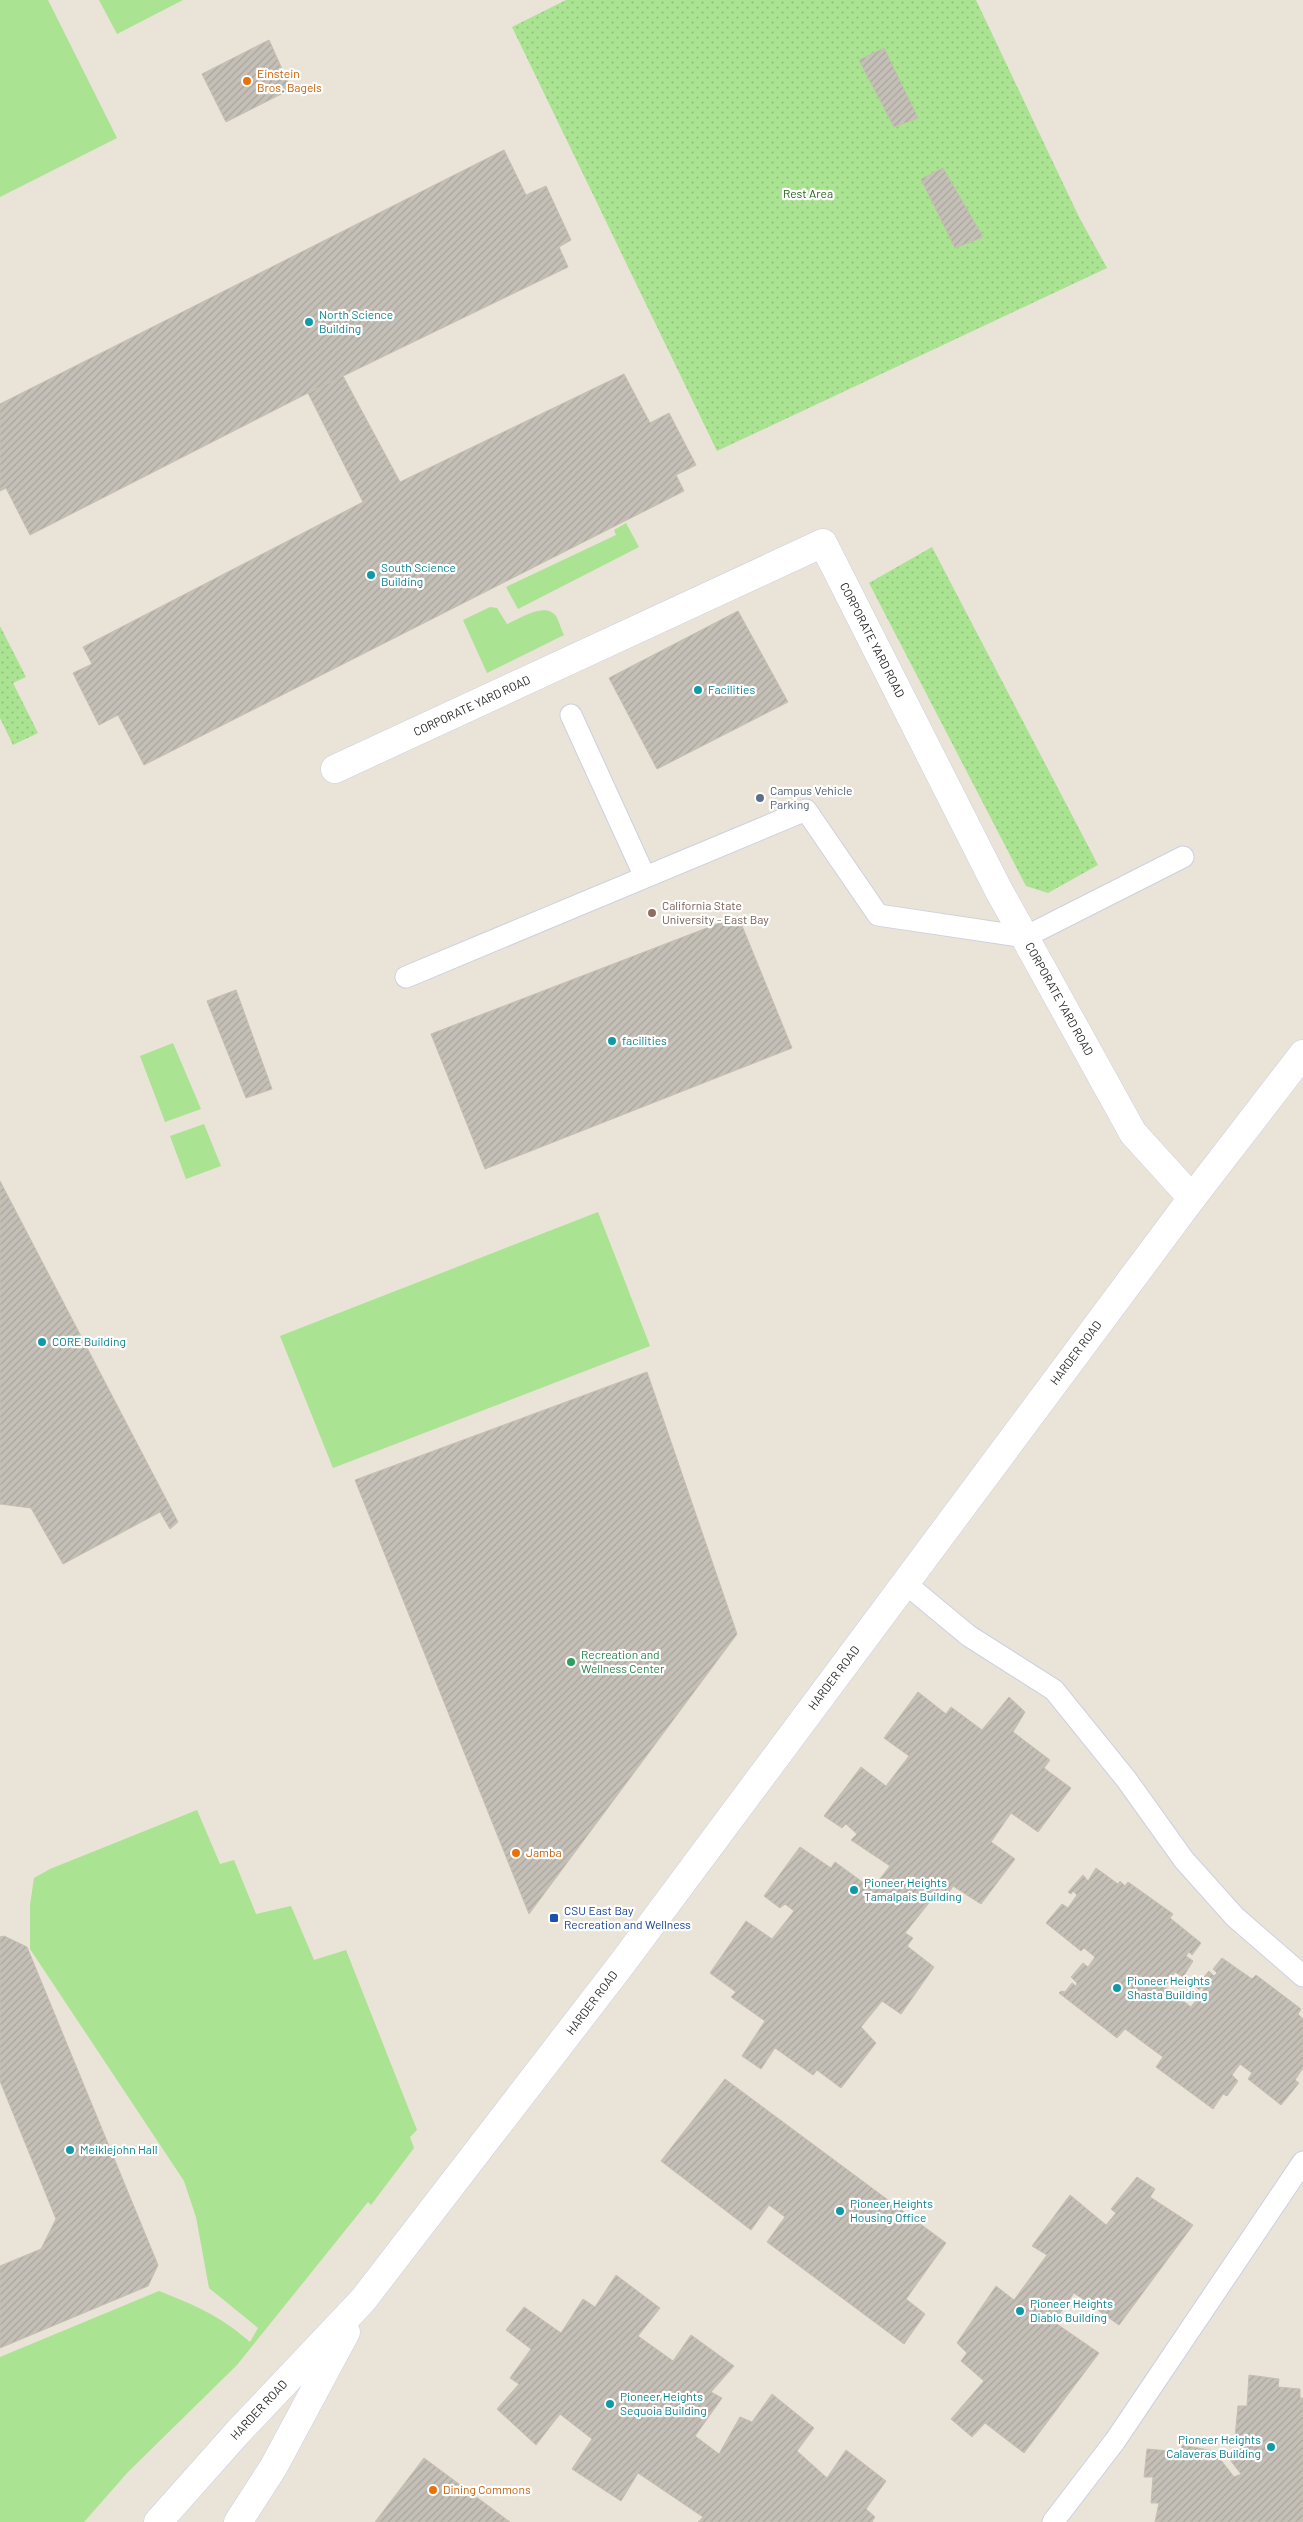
<svg xmlns="http://www.w3.org/2000/svg" width="1303" height="2522" viewBox="0 0 1303 2522" font-family="Barlow,sans-serif">
  <style>
    .grass { fill: #aae391 }
    .park { fill: url(#park-dots) }
    .building { fill: url(#building-hatch); stroke: #c5bfb1 }
    .lines { fill: none; stroke-linecap: round; stroke-linejoin: round }
    .service-casing { stroke: #cdd0e1; stroke-width: 23 }
    .minor-casing { stroke: #cdd0e1; stroke-width: 29 }
    .tertiary-casing { stroke: #cdd0e1; stroke-width: 29 }
    .service { stroke: #fff; stroke-width: 21 }
    .minor { stroke: #fff; stroke-width: 28 }
    .tertiary { stroke: #fff; stroke-width: 28 }
    .food-dot { fill: #e8710a; stroke: #fff; stroke-width: 2 }
    .culture-dot { fill: #0f9aa8; stroke: #fff; stroke-width: 2 }
    .service-dot { fill: #5c6f8a; stroke: #fff; stroke-width: 2 }
    .education-dot { fill: #8d6e63; stroke: #fff; stroke-width: 2 }
    .leisure-dot { fill: #2e9e5b; stroke: #fff; stroke-width: 2 }
    .transit-dot { fill: #1a4fb4; stroke: #fff; stroke-width: 2 }
    .labels { text-anchor: middle; stroke-width: 4.5; stroke-linejoin: round; paint-order: stroke }
    .food-label { font-size: 12px; fill: #c56008; stroke: #fff; text-anchor: start }
    .park-label { font-size: 12px; fill: #246317; stroke: #fff }
    .culture-label { font-size: 12px; fill: #0d838f; stroke: #fff; text-anchor: start }
    .street-label { font-size: 12px; fill: #272727; stroke: #fff }
    .service-label { font-size: 12px; fill: #4e5e75; stroke: #fff; text-anchor: start }
    .education-label { font-size: 12px; fill: #785e54; stroke: #fff; text-anchor: start }
    .leisure-label { font-size: 12px; fill: #27864d; stroke: #fff; text-anchor: start }
    .transit-label { font-size: 12px; fill: #164399; stroke: #fff; text-anchor: start }
  </style>
  <defs>
    <pattern id="park-dots" width="8" height="8" patternUnits="userSpaceOnUse" patternTransform="scale(1.25)"><rect width="8" height="8" fill="#aae391"/><path d="M2 2h.1M6 6h.1" fill="none" stroke="#92c37d" stroke-width="1.8" stroke-linecap="round"/></pattern>
    <pattern id="building-hatch" width="6" height="6" patternUnits="userSpaceOnUse" patternTransform="scale(1.25)"><rect width="6" height="6" fill="#c5c0b7"/><path d="M-1 1l2-2M0 6l6-6M5 7l2-2" fill="none" stroke="#a9a59d"/></pattern>
  </defs>
  <rect width="100%" height="100%" fill="#eae3d7"/>
  <path class="grass" d="M 0,0 L 48,0 L 117,138 L 0,197 Z
    M 99,0 L 183,0 L 117,34 Z
    M 626,523 L 639,547 L 518,609 L 506,587 L 616,535 L 614,530 Z
    M 490,607 L 497,608 L 507,624 C 519,619 545,601 556,616 C 559,621 561,629 564,635 L 487,673 L 463,620 Z
    M 173,1043 L 201,1109 L 165,1122 L 140,1056 Z
    M 204,1124 L 221,1166 L 186,1179 L 170,1136 Z
    M 598,1212 L 650,1346 L 333,1468 L 280,1336 Z
    M 197,1810 L 220,1864 L 234,1860 L 256,1914 L 291,1906 L 314,1960 L 346,1950 L 417,2130 L 410,2137 L 414,2148 L 371,2205 L 368,2202 L 237,2365 L 128,2472 L 84,2522 L 0,2522 L 0,2357 L 159,2291 C 193,2304 222,2317 250,2342 L 258,2328 L 209,2288 L 196,2217 L 184,2181 L 30,1949 L 30,1905 L 34,1878 L 50,1869 Z"/>
  <path class="park" d="M 566,0 L 976,0 L 1079,217 L 1107,268 L 717,451 L 512,27 Z
    M 932,547 L 1098,865 L 1048,893 L 1026,886 L 869,583 Z
    M 0,626 L 26,677 L 13,683 L 38,733 L 13,745 L 0,718 Z"/>
  <path class="building" d="M 269,40 L 291,89 L 226,122 L 202,74 Z
    M 884,48 L 918,118 L 894,127 L 859,60 Z
    M 504,150 L 526,195 L 546,186 L 571,240 L 559,247 L 568,267 L 308,393 L 30,535 L 6,488 L 0,491 L 0,404 Z
    M 943,168 L 983,237 L 955,248 L 921,179 Z
    M 624,374 L 650,423 L 669,413 L 696,465 L 676,475 L 684,491 L 144,765 L 118,715 L 99,725 L 73,673 L 92,664 L 83,647 L 363,502 L 308,393 L 343,376 L 400,482 Z
    M 738,611 L 788,702 L 657,769 L 609,678 Z
    M 738,916 L 792,1048 L 485,1169 L 431,1034 Z
    M 236,990 L 272,1089 L 246,1098 L 207,1001 Z
    M 0,1181 L 178,1522 L 170,1529 L 160,1512 L 63,1564 L 31,1508 L 0,1504 Z
    M 647,1372 L 737,1634 L 529,1914 L 355,1480 Z
    M 918,1692 L 946,1714 L 951,1707 L 982,1730 L 1009,1697 L 1025,1712 L 1013,1732 L 1050,1760 L 1044,1768 L 1071,1788 L 1038,1832 L 1011,1813 L 991,1842 L 1015,1859 L 981,1904 L 953,1886 L 948,1894 L 940,1889 L 905,1933 L 913,1938 L 907,1946 L 934,1967 L 901,2014 L 882,2001 L 861,2027 L 876,2043 L 841,2088 L 817,2070 L 813,2075 L 775,2048 L 761,2069 L 742,2056 L 765,2021 L 731,1997 L 736,1992 L 710,1973 L 746,1921 L 772,1939 L 794,1911 L 785,1904 L 780,1908 L 764,1896 L 800,1847 L 831,1868 L 835,1862 L 872,1889 L 890,1866 L 851,1840 L 857,1834 L 846,1824 L 842,1828 L 824,1816 L 861,1767 L 886,1786 L 909,1756 L 884,1738 Z
    M 1096,1868 L 1118,1884 L 1120,1881 L 1125,1886 L 1128,1882 L 1173,1914 L 1170,1918 L 1201,1943 L 1192,1955 L 1189,1952 L 1186,1956 L 1193,1961 L 1183,1977 L 1175,1972 L 1165,1987 L 1191,2007 L 1204,1989 L 1201,1987 L 1199,1990 L 1196,1987 L 1209,1971 L 1214,1976 L 1217,1973 L 1213,1969 L 1222,1958 L 1252,1979 L 1256,1975 L 1301,2009 L 1298,2014 L 1303,2019 L 1303,2068 L 1295,2080 L 1299,2083 L 1281,2105 L 1248,2079 L 1252,2073 L 1240,2064 L 1232,2075 L 1238,2081 L 1227,2096 L 1223,2094 L 1213,2109 L 1156,2067 L 1163,2057 L 1125,2029 L 1117,2038 L 1059,1993 L 1061,1991 L 1065,1992 L 1072,1983 L 1076,1986 L 1077,1983 L 1071,1977 L 1083,1963 L 1088,1967 L 1095,1957 L 1084,1948 L 1081,1951 L 1046,1923 L 1062,1904 L 1068,1908 L 1077,1895 L 1073,1891 L 1071,1894 L 1068,1892 L 1083,1875 L 1088,1881 Z
    M 4,1936 L 27,1947 L 158,2265 L 148,2286 L 0,2348 L 0,2266 L 41,2249 L 56,2219 L 0,2081 L 0,1937 Z
    M 725,2079 L 946,2243 L 906,2299 L 925,2314 L 904,2344 L 767,2242 L 785,2217 L 769,2205 L 751,2230 L 661,2161 Z
    M 1137,2177 L 1155,2189 L 1150,2197 L 1193,2225 L 1119,2325 L 1074,2293 L 1054,2322 L 1099,2353 L 1024,2453 L 985,2423 L 972,2437 L 951,2419 L 984,2381 L 961,2361 L 967,2353 L 957,2343 L 996,2286 L 1014,2300 L 1047,2255 L 1032,2246 L 1070,2195 L 1106,2225 L 1116,2213 L 1111,2209 Z
    M 616,2275 L 660,2308 L 638,2336 L 673,2361 L 691,2335 L 734,2366 L 711,2392 L 722,2398 L 695,2436 L 719,2454 L 740,2417 L 752,2422 L 772,2394 L 814,2428 L 797,2451 L 827,2478 L 846,2450 L 886,2481 L 866,2509 L 875,2517 L 872,2522 L 698,2522 L 703,2517 L 638,2473 L 621,2501 L 572,2469 L 592,2439 L 560,2414 L 536,2445 L 497,2409 L 519,2384 L 510,2378 L 531,2349 L 506,2330 L 524,2307 L 561,2333 L 583,2299 L 595,2307 Z
    M 1249,2375 L 1279,2379 L 1278,2387 L 1300,2389 L 1300,2398 L 1303,2398 L 1303,2522 L 1155,2522 L 1159,2503 L 1151,2503 L 1153,2477 L 1144,2477 L 1147,2449 L 1181,2452 L 1182,2445 L 1214,2451 L 1234,2477 L 1241,2474 L 1227,2456 L 1242,2445 L 1235,2437 L 1238,2406 L 1247,2406 Z
    M 424,2458 L 510,2522 L 375,2522 Z"/>
  <g class="lines">
    <g class="service-casing">
      <path id="service" d="M 571,715 L 645,877
        M 406,977 L 806,810 L 878,915 L 1025,937 L 1183,857
        M 905,1583 L 969,1636 L 1054,1690 L 1126,1779 L 1184,1860 L 1235,1917 L 1303,1976
        M 1053,2522 L 1115,2441 L 1303,2162"/>
    </g>
    <g class="minor-casing">
      <path id="minor" d="M 335,769 L 823,543 L 998,889 L 1133,1133 L 1192,1198"/>
    </g>
    <g class="tertiary-casing">
      <path id="tertiary" d="M 158,2522 L 238,2432 L 363,2300 L 621,1965 L 1192,1198 L 1303,1054
        M 238,2522 L 273,2468 L 346,2332"/>
    </g>
    <use href="#service" class="service"/>
    <use href="#minor" class="minor"/>
    <use href="#tertiary" class="tertiary"/>
  </g>
  <g class="food-dot">
    <circle cx="247" cy="81" r="5"/>
    <circle cx="516" cy="1853" r="5"/>
    <circle cx="433" cy="2490" r="5"/>
  </g>
  <g class="culture-dot">
    <circle cx="309" cy="322" r="5"/>
    <circle cx="371" cy="575" r="5"/>
    <circle cx="698" cy="690" r="5"/>
    <circle cx="612" cy="1041" r="5"/>
    <circle cx="42" cy="1342" r="5"/>
    <circle cx="854" cy="1890" r="5"/>
    <circle cx="1117" cy="1988" r="5"/>
    <circle cx="70" cy="2150" r="5"/>
    <circle cx="840" cy="2211" r="5"/>
    <circle cx="1020" cy="2311" r="5"/>
    <circle cx="610" cy="2404" r="5"/>
    <circle cx="1271" cy="2447" r="5"/>
  </g>
  <circle class="service-dot" cx="760" cy="798" r="5"/>
  <circle class="education-dot" cx="652" cy="913" r="5"/>
  <circle class="leisure-dot" cx="571" cy="1662" r="5"/>
  <rect class="transit-dot" x="549" y="1913" width="10" height="10" rx="2.5"/>
  <g class="labels">
    <g class="food-label">
      <text x="257" y="78">Einstein<tspan x="257" dy="14">Bros. Bagels</tspan></text>
      <text x="526" y="1857">Jamba</text>
      <text x="443" y="2494">Dining Commons</text>
    </g>
    <g class="park-label">
      <text x="808" y="198">Rest Area</text>
    </g>
    <g class="culture-label">
      <text x="319" y="319">North Science<tspan x="319" dy="14">Building</tspan></text>
      <text x="381" y="572">South Science<tspan x="381" dy="14">Building</tspan></text>
      <text x="708" y="694">Facilities</text>
      <text x="622" y="1045">facilities</text>
      <text x="52" y="1346">CORE Building</text>
      <text x="864" y="1887">Pioneer Heights<tspan x="864" dy="14">Tamalpais Building</tspan></text>
      <text x="1127" y="1985">Pioneer Heights<tspan x="1127" dy="14">Shasta Building</tspan></text>
      <text x="80" y="2154">Meiklejohn Hall</text>
      <text x="850" y="2208">Pioneer Heights<tspan x="850" dy="14">Housing Office</tspan></text>
      <text x="1030" y="2308">Pioneer Heights<tspan x="1030" dy="14">Diablo Building</tspan></text>
      <text x="620" y="2401">Pioneer Heights<tspan x="620" dy="14">Sequoia Building</tspan></text>
      <text x="1261" y="2444" text-anchor="end">Pioneer Heights<tspan x="1261" dy="14">Calaveras Building</tspan></text>
    </g>
    <g class="street-label">
      <text transform="translate(872 640) rotate(63)" y="4">CORPORATE YARD ROAD</text>
      <text transform="translate(472 706) rotate(-25)" y="4">CORPORATE YARD ROAD</text>
      <text transform="translate(1059 999) rotate(61)" y="4">CORPORATE YARD ROAD</text>
      <text transform="translate(1076 1353) rotate(-53)" y="4">HARDER ROAD</text>
      <text transform="translate(834 1678) rotate(-53)" y="4">HARDER ROAD</text>
      <text transform="translate(592 2003) rotate(-53)" y="4">HARDER ROAD</text>
      <text transform="translate(259 2410) rotate(-47)" y="4">HARDER ROAD</text>
    </g>
    <g class="service-label">
      <text x="770" y="795">Campus Vehicle<tspan x="770" dy="14">Parking</tspan></text>
    </g>
    <g class="education-label">
      <text x="662" y="910">California State<tspan x="662" dy="14">University - East Bay</tspan></text>
    </g>
    <g class="leisure-label">
      <text x="581" y="1659">Recreation and<tspan x="581" dy="14">Wellness Center</tspan></text>
    </g>
    <g class="transit-label">
      <text x="564" y="1915">CSU East Bay<tspan x="564" dy="14">Recreation and Wellness</tspan></text>
    </g>
  </g>
</svg>
